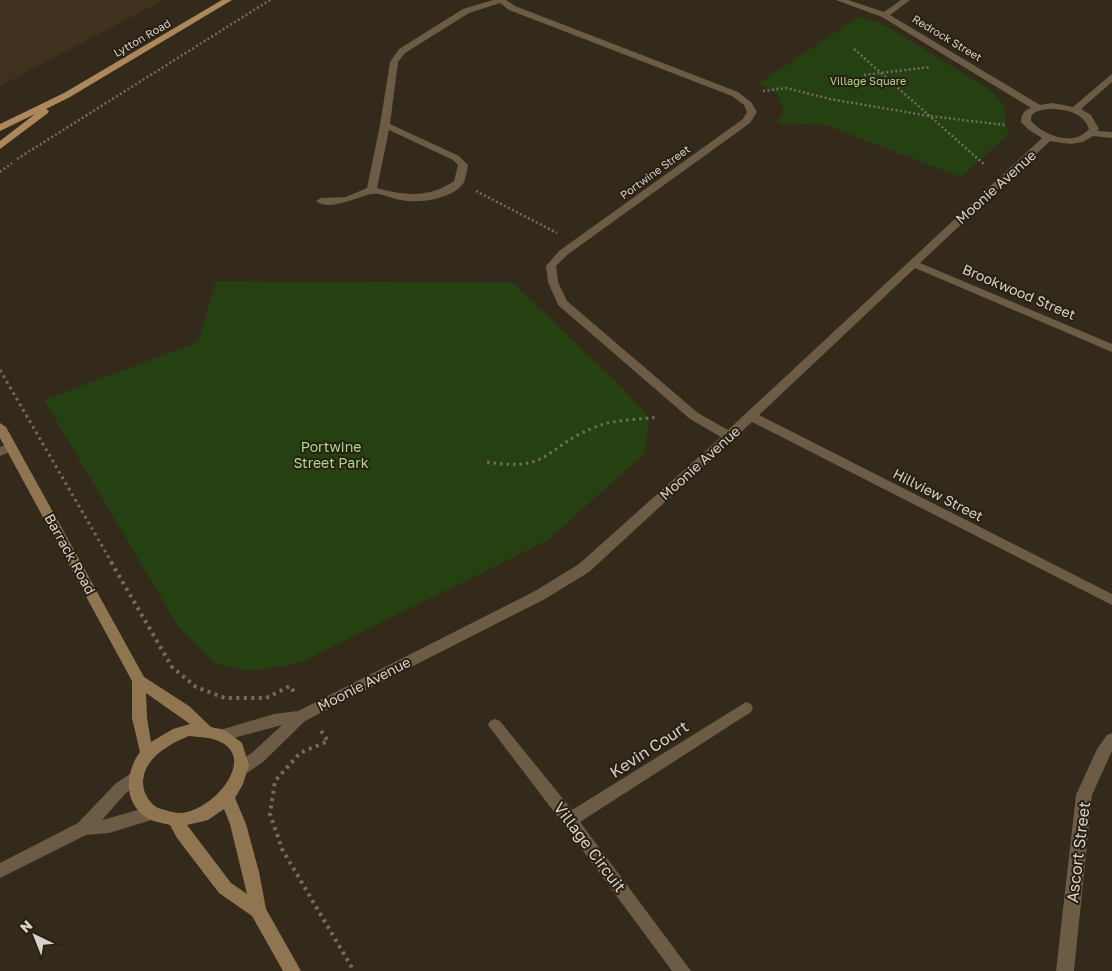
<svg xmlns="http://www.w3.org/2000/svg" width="1112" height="971" viewBox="0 0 1112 971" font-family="'Golos Text',sans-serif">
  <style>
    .built { fill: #3e311e }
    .green { fill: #264111 }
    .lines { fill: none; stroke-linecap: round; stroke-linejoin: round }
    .path-far2 { stroke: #746c60; stroke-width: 2.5; stroke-dasharray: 2 2.5; stroke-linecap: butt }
    .path-far1 { stroke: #746c60; stroke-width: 3; stroke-dasharray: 2.5 4; stroke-linecap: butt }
    .path { stroke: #746c60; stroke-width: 4; stroke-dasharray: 3 4.5; stroke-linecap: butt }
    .street { fill: #6c5b45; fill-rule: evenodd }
    .secondary { fill: #907551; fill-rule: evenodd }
    .primary { fill: #ac885b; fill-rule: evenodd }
    .labels { text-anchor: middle; stroke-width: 4; stroke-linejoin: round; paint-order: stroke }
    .far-street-label { font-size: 11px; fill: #d7d1c9; stroke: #292013 }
    .far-park-label { font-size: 11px; fill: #a8d988; stroke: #292013 }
    .street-label { font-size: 14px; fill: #d7d1c9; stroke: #292013 }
    .park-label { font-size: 14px; fill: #a8d988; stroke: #292013 }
    .near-street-label { font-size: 16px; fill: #d7d1c9; stroke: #292013 }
  </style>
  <rect width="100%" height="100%" fill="#332a1c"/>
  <path class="built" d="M 0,0 L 164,0 L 0,86 Z"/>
  <path class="green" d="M 860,16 L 886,26 L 992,91 L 1003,104 L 1008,135 L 961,177 L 825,125 L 777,123 L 784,110 L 777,95 L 759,83 Z
    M 216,281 L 513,283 L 618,384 L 650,418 L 644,454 L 548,540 L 299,663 L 254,671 L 215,664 L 178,626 L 44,400 L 198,342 Z"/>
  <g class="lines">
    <path class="path-far2" d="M 854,49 L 985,165
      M 864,75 L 930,67
      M 763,91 L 786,88 L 830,99 L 929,116 L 1006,125
      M 17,159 L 270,0
      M 0,172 L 12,163
      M 476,191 L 557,233"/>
    <path class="path-far1" d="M 0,370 L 112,563
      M 487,462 C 551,472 543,448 593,428 C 613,419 637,420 658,417"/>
    <path class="path" d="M 111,562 L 172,667 L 196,687 L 225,698 L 266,698 L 290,686 L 296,695
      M 321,731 L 328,741 L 300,753 L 275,781 L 270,814 L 282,849 L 354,971"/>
    <path class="street" d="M 493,0 L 506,0 L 515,6 L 738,92 L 751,102 L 757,112 L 750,123 L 567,255 L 556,266 L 558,282 L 567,301 L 698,413 L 728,430 L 1042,138 L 1029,130 L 1021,122 C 1021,115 1024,110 1031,108 L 882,17 L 836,0 L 848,0 L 884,12 L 901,0 L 910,0 L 890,15 L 1040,105 L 1053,103 L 1073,107 L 1112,74 L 1112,82 L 1081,109 L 1091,115 L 1099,129 L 1097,131 L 1112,132 L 1112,138 L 1093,136 L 1083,142 L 1070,144 L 1050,141 L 920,263 L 1112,344 L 1112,352 L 915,268 L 759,415 L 1112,594 L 1112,605 L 752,422 L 589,572 L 545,599 L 305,721 L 263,762 L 247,773 L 242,774 L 237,773 L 234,768 L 237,763 L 253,752 L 282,725 L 222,741 L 217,739 L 215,735 L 217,731 L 274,714 L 298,711 L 535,591 L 579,564 L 721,437 L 690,419 L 558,305 L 548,282 L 546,266 L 559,251 L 743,119 L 747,112 L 744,105 L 732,96 L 509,10 L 500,3 L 469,13 L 405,53 L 398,62 L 390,124 L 459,156 L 468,165 C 467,170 466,179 463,184 C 451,199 419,204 401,200 C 392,199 380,192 371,194 C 357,197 329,212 316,201 L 321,198 L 346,197 L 367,188 L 380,125 L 390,62 L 399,49 L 463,9 ZM 1047,109 C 1063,109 1083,111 1089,129 C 1074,147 1045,136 1031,121 C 1030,112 1038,111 1047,109 ZM 389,130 L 453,160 L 458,165 L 454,181 C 429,198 406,196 377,188 Z
      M 11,443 L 15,444 L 17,447 L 15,450 L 0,456 L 0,447 Z
      M 746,702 L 751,704 L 753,708 L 751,712 L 580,822 L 691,971 L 672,971 L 564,825 L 488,725 L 490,721 L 495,719 L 500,721 L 572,810 Z
      M 1112,733 L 1112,751 L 1092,795 L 1074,971 L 1056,971 L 1076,795 L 1097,749 L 1107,735 Z
      M 136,770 L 141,772 L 144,777 L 141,782 L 125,794 L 102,820 L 152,806 L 158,808 L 160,813 L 158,818 L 109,833 L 86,835 L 0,878 L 0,863 L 78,823 L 115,784 Z"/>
    <path class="secondary" d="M 0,423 L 6,427 L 144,677 L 189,706 L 211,727 L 225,730 L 242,743 L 249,765 L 243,784 L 235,798 L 246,824 L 259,872 L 266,909 L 301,971 L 283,971 L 252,916 L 219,893 L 177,838 L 170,825 C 163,823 154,822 147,818 C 123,803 125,772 140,752 L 132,718 L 132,681 L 0,438 ZM 146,693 L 190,724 L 173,729 L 151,742 L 147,718 ZM 189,736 C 197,737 208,737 216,740 C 261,756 212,813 179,813 C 174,813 166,810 161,809 C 154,807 148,800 145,793 C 135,764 166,745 189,736 ZM 224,809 L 230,824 L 247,894 L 231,883 L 187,825 L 208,820 Z"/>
    <path class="primary" d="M 222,0 L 232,0 L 70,97 L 46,109 L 49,111 L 48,113 L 0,149 L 0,141 L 35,114 L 0,131 L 0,124 L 64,93 Z"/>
  </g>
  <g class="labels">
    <g class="far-street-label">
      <text transform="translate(142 38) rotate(-30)" y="4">Lytton Road</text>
      <text transform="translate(947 38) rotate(31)" y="4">Redrock Street</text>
      <text transform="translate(655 172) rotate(-36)" y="4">Portwine Street</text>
    </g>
    <g class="far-park-label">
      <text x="868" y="85">Village Square</text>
    </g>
    <g class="street-label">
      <text transform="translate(996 187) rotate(-42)" y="5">Moonie Avenue</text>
      <text transform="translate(1019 292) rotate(23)" y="5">Brookwood Street</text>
      <text transform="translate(700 463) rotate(-42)" y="5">Moonie Avenue</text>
      <text transform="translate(938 495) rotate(27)" y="5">Hillview Street</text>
      <text transform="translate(70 554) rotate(61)" y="5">Barrack Road</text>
      <text transform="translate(364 684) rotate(-27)" y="5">Moonie Avenue</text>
    </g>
    <g class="park-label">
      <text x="331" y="452">Portwine<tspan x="331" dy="16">Street Park</tspan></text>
    </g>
    <g class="near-street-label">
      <text transform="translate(649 749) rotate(-33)" y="6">Kevin Court</text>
      <text transform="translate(590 847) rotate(53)" y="6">Village Circuit</text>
      <text transform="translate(1078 852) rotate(-83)" y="6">Ascort Street</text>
    </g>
  </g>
  <g transform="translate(35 936) rotate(317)" stroke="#292013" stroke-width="4" paint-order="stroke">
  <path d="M0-4L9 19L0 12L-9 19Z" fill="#d7d1c9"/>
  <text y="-8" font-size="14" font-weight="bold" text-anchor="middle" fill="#d7d1c9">N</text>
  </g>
</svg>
